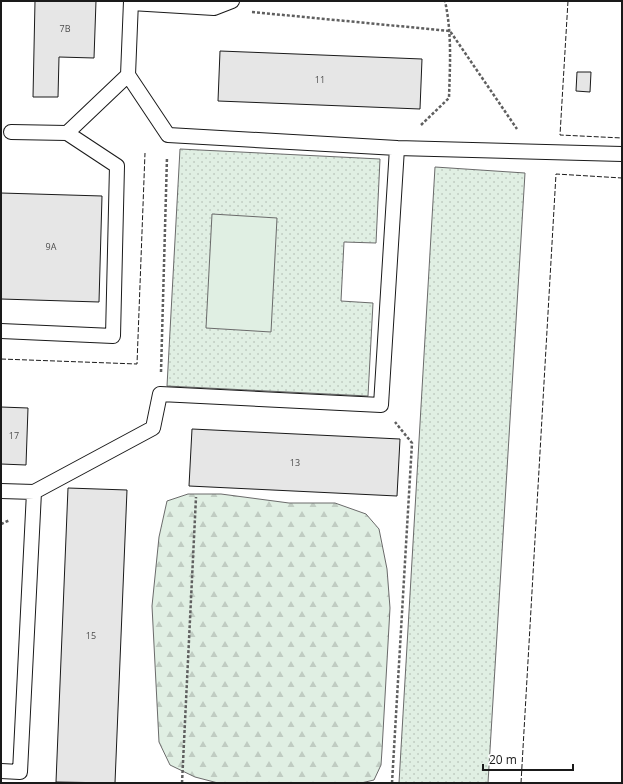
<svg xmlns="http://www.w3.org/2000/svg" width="623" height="784" viewBox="0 0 623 784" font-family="'Open Sans',sans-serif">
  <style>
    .grass { fill: url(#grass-dots); stroke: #6a6a6a }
    .forest { fill: url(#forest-firs); stroke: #6a6a6a }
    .park { fill: #e0efe3; stroke: #6a6a6a }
    .building { fill: #e6e6e6; stroke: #1a1a1a }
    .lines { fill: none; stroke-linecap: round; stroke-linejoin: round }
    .service-casing { stroke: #1a1a1a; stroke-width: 16 }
    .path { stroke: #5f5f5f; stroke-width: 2.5; stroke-dasharray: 3 2; stroke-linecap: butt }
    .service { stroke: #fff; stroke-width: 14 }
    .fence { stroke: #1a1a1a; stroke-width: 1; stroke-dasharray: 5 2; stroke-linecap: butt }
    .labels { text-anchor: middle; stroke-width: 3; stroke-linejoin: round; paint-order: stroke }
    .number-label { font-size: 9px; fill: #4d4d4d }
  </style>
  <defs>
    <pattern id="grass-dots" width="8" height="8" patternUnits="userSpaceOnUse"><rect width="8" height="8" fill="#e0efe3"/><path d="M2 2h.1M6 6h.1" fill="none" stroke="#c0ccc2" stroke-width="1.8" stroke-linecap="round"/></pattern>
    <pattern id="forest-firs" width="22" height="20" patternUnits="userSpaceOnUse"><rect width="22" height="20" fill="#e0efe3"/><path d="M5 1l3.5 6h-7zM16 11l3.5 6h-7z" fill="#c0ccc2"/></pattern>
  </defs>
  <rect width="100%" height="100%" fill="#fff"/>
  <path class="grass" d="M 180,149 L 380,159 L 376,243 L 344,242 L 341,301 L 373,303 L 368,396 L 167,386 Z
    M 435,167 L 525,173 L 488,783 L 399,783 Z"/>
  <path class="forest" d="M 188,494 L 221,494 L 289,503 L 335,503 L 366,514 L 379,529 L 387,569 L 390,608 L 382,750 L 381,765 L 374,780 L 361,783 L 218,783 L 195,777 L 170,765 L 159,742 L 152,606 L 159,537 L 167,501 Z"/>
  <path class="park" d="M 212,214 L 277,218 L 271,332 L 206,328 Z"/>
  <path class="building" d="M 35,1 L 96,1 L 94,58 L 59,57 L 58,97 L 33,97 Z
    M 220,51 L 422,59 L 420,109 L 218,101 Z
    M 577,72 L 591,72 L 590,92 L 576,91 Z
    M 1,193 L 102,196 L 99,302 L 1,299 Z
    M 1,407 L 28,408 L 26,465 L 1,464 Z
    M 192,429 L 400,439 L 397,496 L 189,486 Z
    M 68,488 L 127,490 L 115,783 L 56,782 Z"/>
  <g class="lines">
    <g class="service-casing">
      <path id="service" d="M 131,1 L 128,75 L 168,135 L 397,148 L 622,154
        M 131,3 L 214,8 L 232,1
        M 11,132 L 67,133 L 128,75
        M 1,331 L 113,336 L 117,166 L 67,133
        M 1,491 L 34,492 L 153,428 L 160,394 L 381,405 L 397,148
        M 1,771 L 20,772 L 34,492"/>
    </g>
    <path class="path" d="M 252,12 L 450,31 L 517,129
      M 421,125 L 449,98 C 450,65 452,33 445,1
      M 161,372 L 167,157
      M 1,524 L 10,520
      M 182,783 L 196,497
      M 392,783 L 412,443 L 395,422"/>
    <use href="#service" class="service"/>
    <path class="fence" d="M 568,1 L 560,135 L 622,138
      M 1,359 L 137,364 L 145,153
      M 521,783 L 556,174 L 622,178"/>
  </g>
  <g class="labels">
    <g class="number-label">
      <text x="65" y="32">7В</text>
      <text x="320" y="83">11</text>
      <text x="51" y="250">9А</text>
      <text x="14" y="439">17</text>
      <text x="295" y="466">13</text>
      <text x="91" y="639">15</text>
    </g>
  </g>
  <rect width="623" height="784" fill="none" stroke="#1a1a1a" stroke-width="4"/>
  <path d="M483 764v6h90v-6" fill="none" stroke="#1a1a1a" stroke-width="2"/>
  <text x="489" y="764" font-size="12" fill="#1a1a1a" stroke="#ffffff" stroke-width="3" paint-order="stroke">20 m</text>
</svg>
